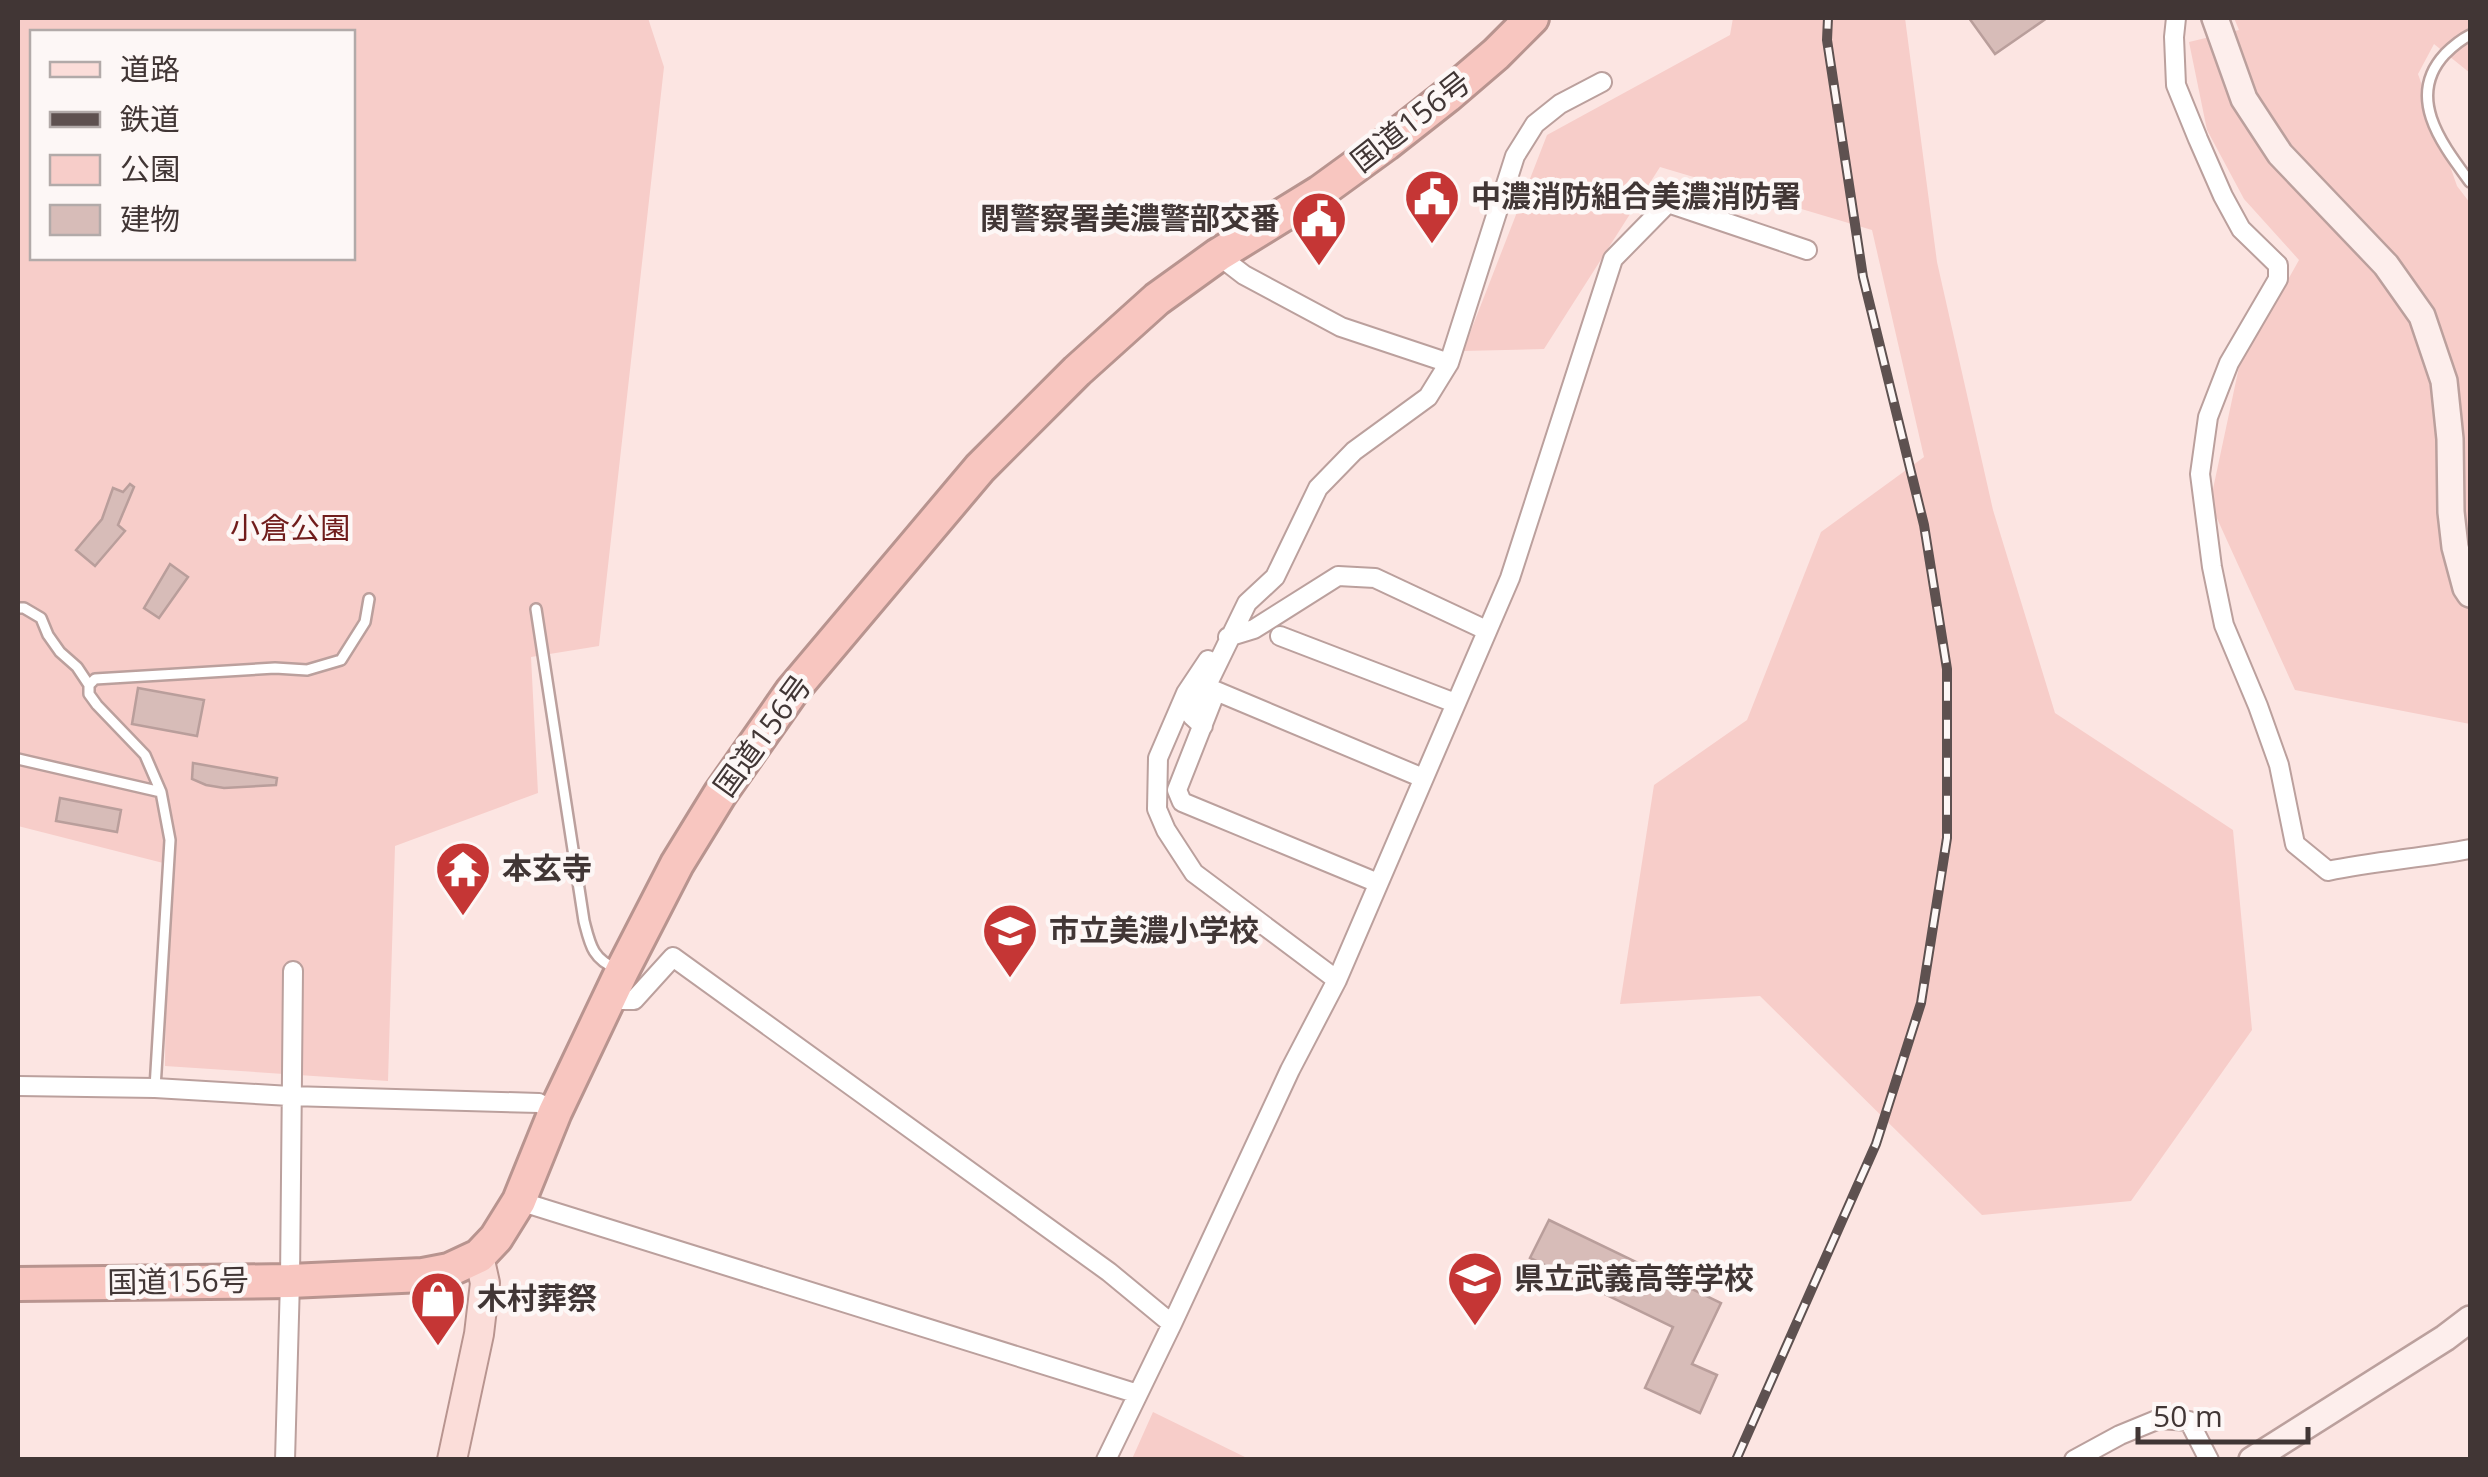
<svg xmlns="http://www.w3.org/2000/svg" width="2488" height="1477" viewBox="0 0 2488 1477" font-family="'Open Sans','Noto Sans JP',sans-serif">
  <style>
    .green { fill: #f7cdc9; fill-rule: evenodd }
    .building { fill: #d7bcb8; stroke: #b99e9b; stroke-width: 2.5 }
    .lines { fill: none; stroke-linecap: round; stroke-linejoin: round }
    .lane-casing { stroke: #bba09d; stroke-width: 14 }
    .street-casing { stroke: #bba09d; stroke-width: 22 }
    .secondary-casing { stroke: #bba09d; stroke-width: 30 }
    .primary-casing { stroke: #b8948f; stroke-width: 32 }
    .highway-casing { stroke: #b8948f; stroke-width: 38 }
    .lane { stroke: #fff; stroke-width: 9 }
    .street { stroke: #fff; stroke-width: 18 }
    .secondary { stroke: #fdeeec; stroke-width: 25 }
    .primary { stroke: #fbddd9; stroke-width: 28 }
    .highway { stroke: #f8c6c0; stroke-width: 32 }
    .rail-casing { stroke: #5e5150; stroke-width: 10 }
    .rail { stroke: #fdf7f6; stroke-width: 6; stroke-dasharray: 19; stroke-linecap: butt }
    .labels { text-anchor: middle; stroke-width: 9; stroke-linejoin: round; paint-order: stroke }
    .street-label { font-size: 30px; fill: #413635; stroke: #fdf7f6 }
    .poi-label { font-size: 30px; font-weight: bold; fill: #413635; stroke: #fdf7f6; text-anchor: start }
    .park-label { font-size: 30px; fill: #701c1b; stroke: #fdf7f6 }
  </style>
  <rect width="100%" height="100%" fill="#fce5e2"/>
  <path class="green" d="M 25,18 L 648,18 L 664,67 L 599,646 L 531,657 L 538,793 L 395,846 L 388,1081 L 165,1066 L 167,864 L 18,826 L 18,20 ZM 32,32 L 352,32 L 352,258 L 32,258 Z
    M 1733,18 L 1905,18 L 1937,262 L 1993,510 L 2055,713 L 2233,830 L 2252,1030 L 2131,1201 L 1982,1215 L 1760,996 L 1620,1004 L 1654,785 L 1747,720 L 1821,532 L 1924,457 L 1872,230 L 1660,167 L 1544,349 L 1463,351 L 1547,135 L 1730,35 Z
    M 2234,18 L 2470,18 L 2470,73 L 2434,44 L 2418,74 L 2457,186 L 2470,203 L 2470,724 L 2295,690 L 2210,503 L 2239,367 L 2299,260 L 2244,199 L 2207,130 L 2189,42 L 2239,30 Z
    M 1153,1412 L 1249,1459 L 1132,1459 Z"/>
  <path class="building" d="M 1969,18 L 2047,18 L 1995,54 Z
    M 130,484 L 134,487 L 118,525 L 125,531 L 95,566 L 76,550 L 102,519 L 113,488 L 123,492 Z
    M 170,564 L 188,577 L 159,618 L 144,608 Z
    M 138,688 L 204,700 L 197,736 L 132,724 Z
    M 193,763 L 277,778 L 276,785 L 224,788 L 206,785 L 192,779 Z
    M 60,798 L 121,810 L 117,832 L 56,821 Z
    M 1549,1220 L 1721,1303 L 1692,1364 L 1717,1375 L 1700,1413 L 1645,1388 L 1673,1327 L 1530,1258 Z"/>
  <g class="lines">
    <g class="lane-casing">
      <path id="lane" d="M 2470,35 C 2460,40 2453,46 2445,54 C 2405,97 2442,144 2470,182
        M 18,608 L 24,608 L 41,618 L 48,635 L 60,652 L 77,667 L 89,685 L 89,694 L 97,705 L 145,755 L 161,792
        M 536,609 L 584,921 C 590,944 592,959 617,969
        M 89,685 L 95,679 L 275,668 L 307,670 L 341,660 L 365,622 L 369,599
        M 18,759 L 161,792 L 170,840 L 155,1088"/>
    </g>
    <g class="street-casing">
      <path id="street" d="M 2176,18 L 2174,37 L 2176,85 L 2198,139 L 2223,196 L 2241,229 L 2278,265 L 2278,279 L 2229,363 L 2208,417 L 2200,474 L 2212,567 L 2224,625 L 2258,706 L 2279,765 L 2295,844 L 2328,871 C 2375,861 2423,858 2470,849
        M 1218,255 L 1244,275 L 1341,327 L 1449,363
        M 1280,636 L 1455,703
        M 1228,637 L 1254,629 L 1338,576 L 1375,578 L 1486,630
        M 1208,660 L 1186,693 L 1158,758 L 1157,809 L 1166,830 L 1194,873 L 1337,980
        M 1203,726 L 1192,716 L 1247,603 L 1275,577 L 1318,488 L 1354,451 L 1428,397 L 1449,363 L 1515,156 L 1535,124 L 1560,104 L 1602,82
        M 1378,883 L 1182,802 L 1177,790 L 1216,691 L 1423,778
        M 608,1000 L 634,1000 L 673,957 L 1109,1272 L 1172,1324
        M 18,1086 L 155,1088 L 290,1096 L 539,1103 L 555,1112
        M 519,1201 L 1138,1394
        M 285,1460 L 290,1281 L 293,971
        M 1106,1460 L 1172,1324 L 1290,1070 L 1337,980 L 1510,578 L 1613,259 L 1668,203 L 1807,250
        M 2074,1460 L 2120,1435 L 2159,1419 L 2189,1421 L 2209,1460"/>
    </g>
    <g class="secondary-casing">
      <path id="secondary" d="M 2215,18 L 2244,99 L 2280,154 L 2386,265 L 2422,316 L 2444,381 L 2450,439 L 2451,512 L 2455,547 L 2466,588 L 2470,594
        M 2252,1460 L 2445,1338 L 2470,1319"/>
    </g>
    <g class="primary-casing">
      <path id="primary" d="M 452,1460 L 479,1334 L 485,1283 L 479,1256"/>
    </g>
    <g class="highway-casing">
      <path id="highway" d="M 18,1284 L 290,1281 L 423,1275 L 449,1270 L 479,1256 L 496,1238 L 519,1201 L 555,1112 L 622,971 L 677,864 L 720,794 L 792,691 L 980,468 L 1077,371 L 1157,299 L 1218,255 L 1320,192 L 1386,144 L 1447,96 L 1496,54 L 1532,18"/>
    </g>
    <use href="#lane" class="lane"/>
    <use href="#street" class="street"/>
    <use href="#secondary" class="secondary"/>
    <use href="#primary" class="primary"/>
    <use href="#highway" class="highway"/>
    <g class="rail-casing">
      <path id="rail" d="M 1736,1460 L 1876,1144 L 1921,1003 L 1947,838 L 1947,669 L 1924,525 L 1863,277 L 1827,40 L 1828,18"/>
    </g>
    <use href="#rail" class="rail"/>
  </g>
  <defs>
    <g id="civic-pin" transform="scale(2.875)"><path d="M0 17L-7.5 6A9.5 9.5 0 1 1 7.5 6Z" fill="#c53635" stroke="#fdf7f6"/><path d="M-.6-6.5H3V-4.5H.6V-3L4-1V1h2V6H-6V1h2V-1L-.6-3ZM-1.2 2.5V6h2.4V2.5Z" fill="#fff"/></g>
    <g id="temple-pin" transform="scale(2.875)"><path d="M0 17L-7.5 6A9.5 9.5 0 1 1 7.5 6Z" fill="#c53635" stroke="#fdf7f6"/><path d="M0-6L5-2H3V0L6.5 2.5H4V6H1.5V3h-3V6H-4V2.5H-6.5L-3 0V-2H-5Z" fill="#fff"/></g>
    <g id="school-pin" transform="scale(2.875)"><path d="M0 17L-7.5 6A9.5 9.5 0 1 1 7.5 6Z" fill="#c53635" stroke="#fdf7f6"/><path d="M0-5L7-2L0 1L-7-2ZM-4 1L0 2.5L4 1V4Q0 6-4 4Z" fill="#fff"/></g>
    <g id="shop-pin" transform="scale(2.875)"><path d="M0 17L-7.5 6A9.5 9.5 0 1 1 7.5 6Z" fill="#c53635" stroke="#fdf7f6"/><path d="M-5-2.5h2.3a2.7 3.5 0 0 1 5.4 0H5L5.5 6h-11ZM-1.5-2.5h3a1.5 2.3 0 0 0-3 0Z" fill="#fff"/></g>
  </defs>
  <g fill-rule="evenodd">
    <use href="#civic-pin" x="1432" y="197"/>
    <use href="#civic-pin" x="1319" y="219"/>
    <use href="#temple-pin" x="463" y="869"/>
    <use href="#school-pin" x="1010" y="931"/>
    <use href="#school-pin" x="1475" y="1279"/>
    <use href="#shop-pin" x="438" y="1299"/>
  </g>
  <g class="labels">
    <g class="street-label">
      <text transform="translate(1411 122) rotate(-38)" y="10">国道156号</text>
      <text transform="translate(763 736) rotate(-54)" y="10">国道156号</text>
      <text transform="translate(178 1282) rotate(-1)" y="10">国道156号</text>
    </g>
    <g class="poi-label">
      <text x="1471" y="207">中濃消防組合美濃消防署</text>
      <text x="1280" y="229" text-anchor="end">関警察署美濃警部交番</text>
      <text x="502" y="879">本玄寺</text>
      <text x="1049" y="941">市立美濃小学校</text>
      <text x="1514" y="1289">県立武義高等学校</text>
      <text x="477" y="1309">木村葬祭</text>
    </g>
    <g class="park-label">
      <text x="290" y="539">小倉公園</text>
    </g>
  </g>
  <rect width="2488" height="1477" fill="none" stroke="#413635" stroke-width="40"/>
  <rect x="30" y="30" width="325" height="230" fill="#fdf7f6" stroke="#b2aaa9" stroke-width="2.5"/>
  <rect x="50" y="62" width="50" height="15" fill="#fbddd9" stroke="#b2aaa9" stroke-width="2.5"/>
  <text x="120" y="80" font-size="30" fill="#413635">道路</text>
  <rect x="50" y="112" width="50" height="15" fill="#5e5150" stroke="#b2aaa9" stroke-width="2.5"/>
  <text x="120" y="130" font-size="30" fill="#413635">鉄道</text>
  <rect x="50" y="155" width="50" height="30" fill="#f7cdc9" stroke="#b2aaa9" stroke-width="2.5"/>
  <text x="120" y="180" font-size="30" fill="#413635">公園</text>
  <rect x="50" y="205" width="50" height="30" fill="#d7bcb8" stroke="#b2aaa9" stroke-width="2.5"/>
  <text x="120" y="230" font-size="30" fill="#413635">建物</text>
  <path d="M2138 1427v15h170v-15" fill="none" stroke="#413635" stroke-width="5"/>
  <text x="2153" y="1427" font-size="30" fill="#413635" stroke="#fdf7f6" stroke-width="8" paint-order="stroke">50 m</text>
</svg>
